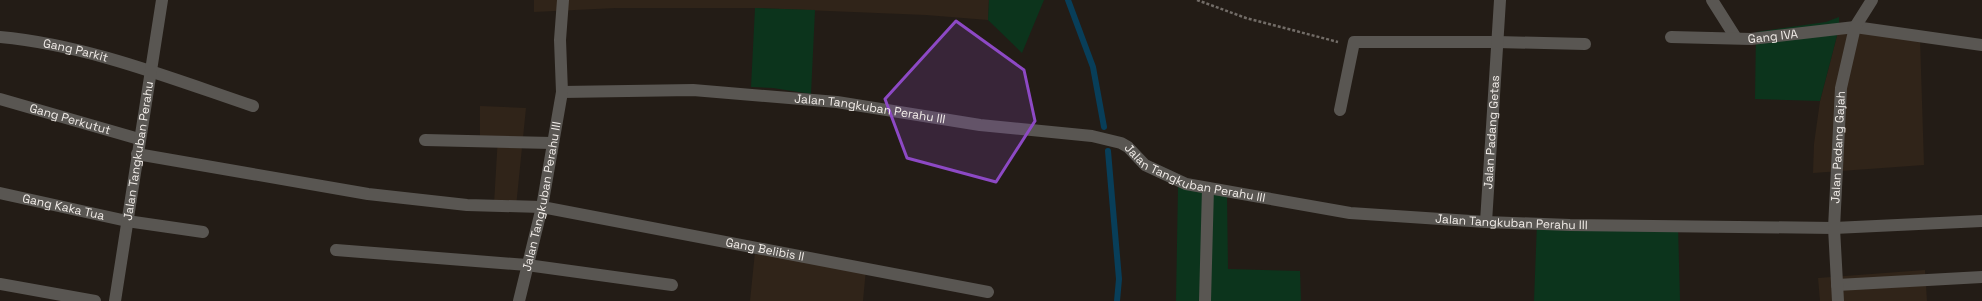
<svg xmlns="http://www.w3.org/2000/svg" width="1982" height="301" viewBox="0 0 1982 301" font-family="'Space Grotesk',sans-serif">
  <style>
    .built { fill: #302419 }
    .green { fill: #0c341c }
    .lines { fill: none; stroke-linecap: round; stroke-linejoin: round }
    .stream { stroke: #083e59; stroke-width: 6 }
    .path { stroke: #726c67; stroke-width: 2.5; stroke-dasharray: 3 2; stroke-linecap: butt }
    .minor { stroke: #595652; stroke-width: 12 }
    .marked { fill: #8d49c5; fill-opacity: 0.2; stroke: #8d49c5; stroke-width: 3; stroke-linejoin: round }
    .labels { text-anchor: middle; stroke-width: 3; stroke-linejoin: round; paint-order: stroke }
    .street-label { font-size: 12px; fill: #f2ede9; stroke: #231c16 }
  </style>
  <rect width="100%" height="100%" fill="#231c16"/>
  <path class="built" d="M 534,0 L 989,0 L 988,20 L 926,15 L 755,8 L 616,8 L 534,12 Z
    M 1839,28 L 1920,38 L 1924,165 L 1813,173 L 1814,144 L 1820,101 Z
    M 480,106 L 526,108 L 516,207 L 494,204 L 498,136 L 480,136 Z
    M 756,242 L 866,269 L 863,301 L 750,301 Z
    M 1925,270 L 1927,301 L 1820,301 L 1818,278 Z"/>
  <path class="green" d="M 989,0 L 1044,0 L 1022,53 L 988,20 Z
    M 755,8 L 815,10 L 811,94 L 773,88 L 751,87 Z
    M 1839,17 L 1839,28 L 1820,101 L 1755,99 L 1756,32 L 1826,22 Z
    M 1178,187 L 1227,194 L 1228,269 L 1300,271 L 1301,301 L 1176,301 Z
    M 1537,223 L 1678,225 L 1680,301 L 1534,301 Z"/>
  <g class="lines">
    <path class="stream" d="M 1068,0 L 1093,67 L 1104,127
      M 1108,151 L 1119,279 L 1117,301"/>
    <path class="path" d="M 1197,0 L 1246,18 L 1338,42"/>
    <g class="minor">
      <path d="M 1712,0 L 1736,38"/>
      <path id="s1" d="M 0,37 C 87,45 170,78 253,106"/>
      <path id="s2" d="M 1671,37 L 1751,39 L 1855,27 L 1982,45"/>
      <path id="s3" d="M 562,92 L 693,90 L 837,102 L 980,125 L 1092,136 L 1121,143 L 1128,147 L 1145,165 L 1186,184 L 1350,213 L 1486,222 L 1570,225 L 1834,228 L 1982,221"/>
      <path id="s4" d="M 0,99 L 139,139"/>
      <path d="M 1340,110 L 1354,42 L 1497,42 L 1585,44"/>
      <path d="M 425,140 L 552,143"/>
      <path id="s5" d="M 137,154 L 368,194 L 467,205 L 542,207 L 988,292"/>
      <path id="s6" d="M 0,193 L 127,221 L 203,232"/>
      <path id="s7" d="M 1486,222 L 1500,0"/>
      <path d="M 336,250 L 527,265 L 672,285"/>
      <path d="M 0,284 L 95,301"/>
      <path d="M 1837,285 L 1982,277"/>
      <path id="s8" d="M 115,301 L 162,0"/>
      <path id="s9" d="M 519,301 L 542,207 L 562,92 L 560,40 L 563,0"/>
      <path d="M 1205,301 L 1208,188"/>
      <path id="s10" d="M 1838,301 L 1834,228 L 1841,88 L 1855,27 L 1872,0"/>
    </g>
  </g>
  <path class="marked" d="M 956,21 L 1024,70 L 1035,121 L 996,182 L 907,158 L 885,99 Z"/>
  <g class="labels">
    <g class="street-label">
      <text dy="4" stroke="none"><textPath href="#s2" startOffset="102">Gang IVA</textPath></text>
      <text dy="4" stroke="none"><textPath href="#s1" startOffset="77">Gang Parkit</textPath></text>
      <text dy="4" stroke="none"><textPath href="#s3" startOffset="309">Jalan Tangkuban Perahu III</textPath></text>
      <text dy="4" stroke="none"><textPath href="#s4" startOffset="73">Gang Perkutut</textPath></text>
      <text dy="4" stroke="none"><textPath href="#s7" startOffset="90">Jalan Padang Getas</textPath></text>
      <text dy="4" stroke="none"><textPath href="#s10" startOffset="154">Jalan Padang Gajah</textPath></text>
      <text dy="4" stroke="none"><textPath href="#s8" startOffset="152">Jalan Tangkuban Perahu</textPath></text>
      <text dy="4" stroke="none"><textPath href="#s3" startOffset="645">Jalan Tangkuban Perahu III</textPath></text>
      <text dy="4" stroke="none"><textPath href="#s9" startOffset="107">Jalan Tangkuban Perahu III</textPath></text>
      <text dy="4" stroke="none"><textPath href="#s6" startOffset="65">Gang Kaka Tua</textPath></text>
      <text dy="4" stroke="none"><textPath href="#s3" startOffset="969">Jalan Tangkuban Perahu III</textPath></text>
      <text dy="4" stroke="none"><textPath href="#s5" startOffset="636">Gang Belibis II</textPath></text>
    </g>
  </g>
</svg>
